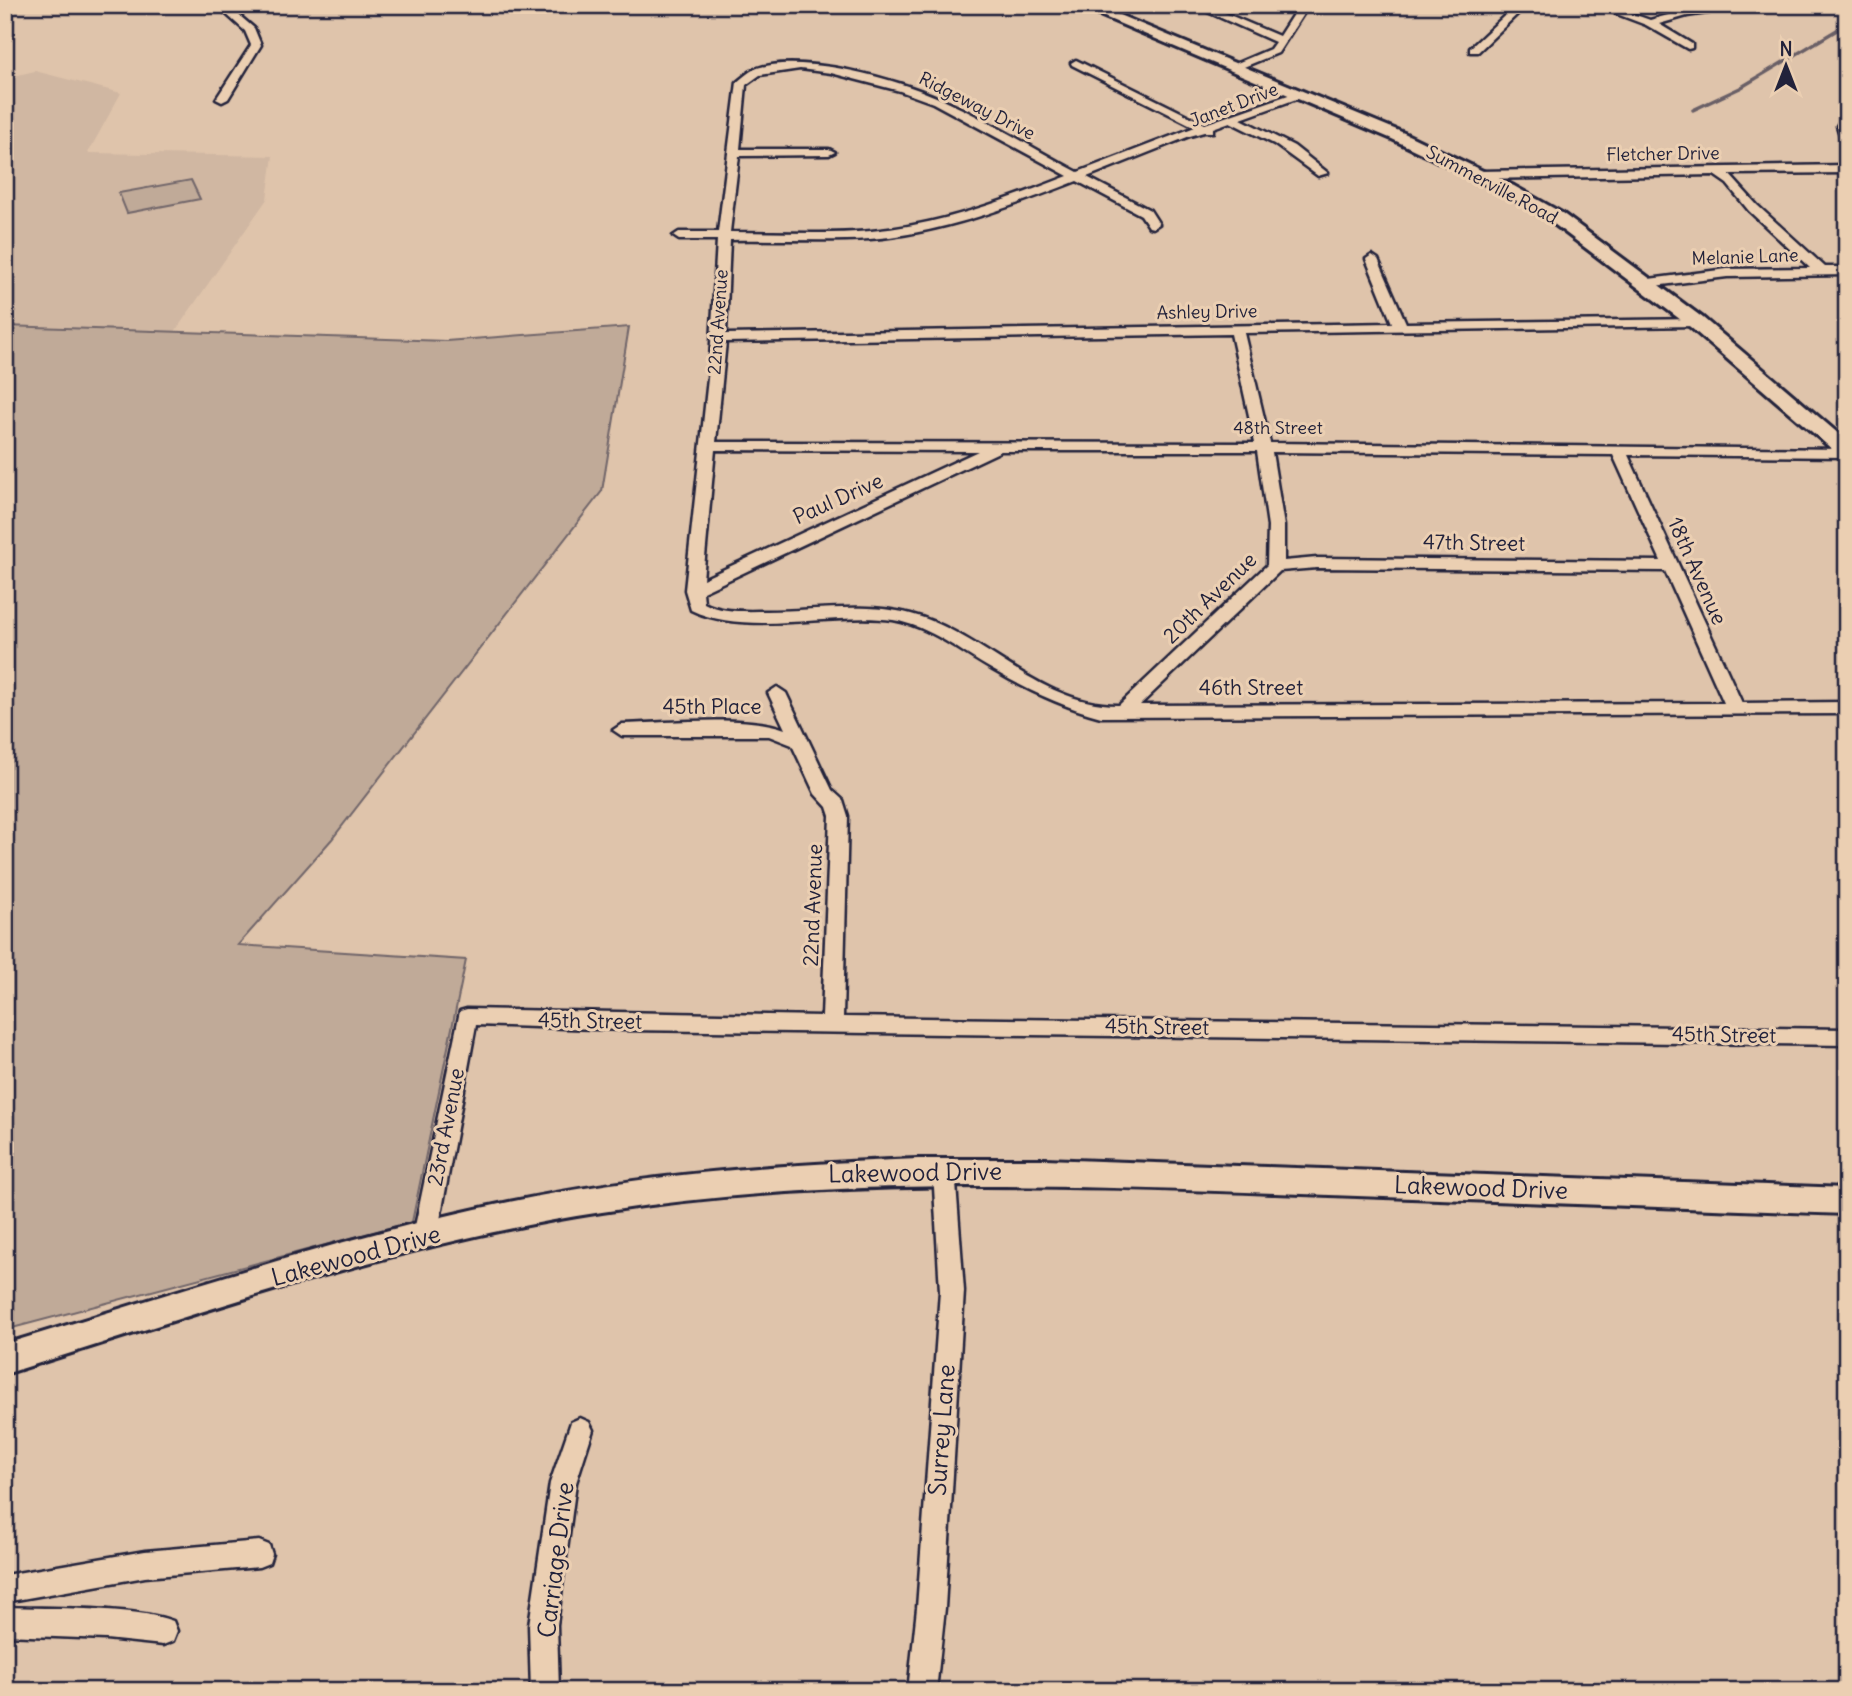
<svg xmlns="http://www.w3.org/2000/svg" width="1852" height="1696" viewBox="0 0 1852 1696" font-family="Delius,sans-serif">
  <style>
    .built { fill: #d0b7a2 }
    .green { fill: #c0aa98; stroke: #71666a; stroke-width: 2 }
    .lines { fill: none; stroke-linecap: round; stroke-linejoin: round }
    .stream { stroke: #695f66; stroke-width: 3.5 }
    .street-casing { stroke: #22223b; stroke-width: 5 }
    .secondary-casing { stroke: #22223b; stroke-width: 6 }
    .street { fill: #ebcfb2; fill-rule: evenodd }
    .secondary { fill: #ebcfb2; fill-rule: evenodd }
    .labels { text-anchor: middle; stroke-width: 6; stroke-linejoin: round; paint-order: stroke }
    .far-street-label { font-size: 18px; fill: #22223b; stroke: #ebcfb2 }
    .street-label { font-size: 21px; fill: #22223b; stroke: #ebcfb2 }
    .near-street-label { font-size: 24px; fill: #22223b; stroke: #ebcfb2 }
  </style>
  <rect width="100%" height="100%" fill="#dfc4ab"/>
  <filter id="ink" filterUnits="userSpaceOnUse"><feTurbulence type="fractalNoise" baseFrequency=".0143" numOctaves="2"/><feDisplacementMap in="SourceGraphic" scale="14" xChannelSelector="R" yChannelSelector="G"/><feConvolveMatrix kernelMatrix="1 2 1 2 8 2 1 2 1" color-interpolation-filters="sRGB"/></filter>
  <g filter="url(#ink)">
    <path class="built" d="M 35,71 L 121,93 L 88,153 L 273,156 L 267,199 L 174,333 L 5,326 L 5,78 Z"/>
    <path class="green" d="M 191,180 L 200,199 L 127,213 L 119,193 Z
      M 5,326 L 446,341 L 629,327 L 602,491 L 332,839 L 238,945 L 466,960 L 412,1222 L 5,1330 Z"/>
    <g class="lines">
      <path class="stream" d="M 1693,110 L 1740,88 L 1847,24"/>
      <g class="street-casing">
        <path id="street" d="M 216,5 L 227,5 L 254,28 L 261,45 L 228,99 L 222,102 L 216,99 L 251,45 L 245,31 Z
          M 1192,5 L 1206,5 L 1279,36 L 1299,5 L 1309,5 L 1278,53 L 1234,71 L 1229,68 L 1230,66 L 1270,49 L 1275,42 Z
          M 1516,5 L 1527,5 L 1478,52 L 1470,52 L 1470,48 Z
          M 1593,5 L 1608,5 L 1650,20 L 1686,10 L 1728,5 L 1762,5 L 1687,16 L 1659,24 L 1692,44 L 1692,48 L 1688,49 L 1646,25 Z
          M 1076,60 L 1205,124 L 1294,93 L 1302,93 L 1302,97 L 1241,119 L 1294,146 L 1328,173 L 1318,176 L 1274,144 L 1230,122 L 1213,128 L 1213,132 L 1204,132 L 1190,136 L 1087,177 L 1150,210 L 1159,224 L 1153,228 L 1149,227 L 1141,215 L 1077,181 C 1010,207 942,233 870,239 C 824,242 776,239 730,240 L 726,334 L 1392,323 L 1366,259 L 1372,255 L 1378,259 L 1406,323 L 1701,319 L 1701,325 L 1696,326 L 1244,333 L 1270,443 L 1847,449 L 1847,457 L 1628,455 L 1742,703 L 1847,702 L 1847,714 L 1101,717 C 1063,707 1027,690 993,670 C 961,652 930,626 893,620 C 832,612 746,637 691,610 L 685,590 L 710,360 L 717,240 L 679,240 L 673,236 L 679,232 L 718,232 L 737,82 C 742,78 748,72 755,69 C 800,52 898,79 941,99 C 988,120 1033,148 1078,172 L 1195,127 L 1072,65 L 1071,63 ZM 800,69 L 831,73 L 900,91 L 933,103 L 1068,176 C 1004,201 940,225 871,231 C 825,235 777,232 730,232 L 739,156 L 829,155 L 835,152 L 829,149 L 740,149 L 746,85 L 760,75 ZM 1231,334 L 1255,443 L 716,442 L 726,342 ZM 715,450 L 978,451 L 703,579 ZM 1001,451 L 1257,451 L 1268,526 L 1267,565 L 1119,705 C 1040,706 983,633 911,614 C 866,602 813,611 767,611 C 746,611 723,613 704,603 L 703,592 ZM 1272,452 L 1613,455 L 1661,561 L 1317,558 L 1284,561 L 1284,526 ZM 1317,568 L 1665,571 L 1724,703 L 1140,705 L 1280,571 Z
          M 1847,115 L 1847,141 L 1841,138 L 1837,126 L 1843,116 Z
          M 1847,165 L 1847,173 L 1729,174 L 1757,205 L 1825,267 L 1847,267 L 1847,275 L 1727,277 L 1646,287 L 1639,283 L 1641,280 L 1727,269 L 1810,268 L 1749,211 L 1727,184 L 1714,175 L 1480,179 L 1474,175 L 1480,171 Z
          M 777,687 L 786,693 L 832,790 L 843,800 L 848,816 L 843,1017 L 1847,1029 L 1847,1045 L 625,1030 L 476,1025 L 437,1236 L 433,1243 L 425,1246 L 417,1243 L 413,1236 L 460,1011 L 467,1009 L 822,1016 L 830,816 L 827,807 L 815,794 L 792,745 L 769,736 L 622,736 L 613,730 L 622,724 C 666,723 746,714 785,729 L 768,693 Z
          M 944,1161 L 952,1163 L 955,1170 L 964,1291 L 945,1608 L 936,1691 L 908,1691 L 917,1608 L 940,1291 L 933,1170 L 936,1163 Z
          M 580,1418 L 589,1422 L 593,1430 L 576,1483 L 557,1625 L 559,1691 L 531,1691 L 529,1625 L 550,1483 L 571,1422 Z
          M 259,1541 L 269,1545 L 272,1554 L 269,1563 L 259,1567 L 145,1577 L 5,1602 L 5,1575 L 145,1551 Z
          M 5,1607 C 49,1609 135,1606 173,1621 L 177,1631 L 173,1641 L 163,1645 L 106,1639 L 5,1635 Z"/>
      </g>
      <g class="secondary-casing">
        <path id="secondary" d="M 1076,5 L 1095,5 L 1404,133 L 1514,186 L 1562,213 L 1703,318 L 1847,441 L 1847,458 L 1840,456 L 1689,326 L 1550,221 L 1502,192 L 1392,139 Z
          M 918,1159 L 1045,1159 L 1847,1188 L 1847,1214 C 1656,1207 1466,1200 1275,1193 C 1048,1185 827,1177 602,1212 C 398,1243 201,1313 5,1374 L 5,1344 C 172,1294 338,1237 509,1202 C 643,1174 781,1164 918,1159 Z"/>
      </g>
      <use href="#street" class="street"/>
      <use href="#secondary" class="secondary"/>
    </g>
  </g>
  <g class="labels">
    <g class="far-street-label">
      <text transform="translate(1234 105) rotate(-21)" y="6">Janet Drive</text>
      <text transform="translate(977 106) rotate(27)" y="6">Ridgeway Drive</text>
      <text transform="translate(1663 154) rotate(-1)" y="6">Fletcher Drive</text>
      <text transform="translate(1492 185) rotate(28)" y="6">Summerville Road</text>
      <text transform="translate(1745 257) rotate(-2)" y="6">Melanie Lane</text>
      <text transform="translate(1207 312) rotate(-1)" y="6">Ashley Drive</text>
      <text transform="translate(718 322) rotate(-86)" y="6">22nd Avenue</text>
      <text x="1278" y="434">48th Street</text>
    </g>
    <g class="street-label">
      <text transform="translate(838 499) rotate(-24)" y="7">Paul Drive</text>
      <text transform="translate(1474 543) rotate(1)" y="7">47th Street</text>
      <text transform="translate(1697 571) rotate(66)" y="7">18th Avenue</text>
      <text transform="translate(1210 598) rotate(-44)" y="7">20th Avenue</text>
      <text x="1251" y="695">46th Street</text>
      <text x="712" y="714">45th Place</text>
      <text transform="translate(813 905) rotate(-88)" y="7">22nd Avenue</text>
      <text transform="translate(590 1021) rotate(1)" y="7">45th Street</text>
      <text transform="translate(1157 1027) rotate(1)" y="7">45th Street</text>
      <text transform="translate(1724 1035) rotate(1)" y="7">45th Street</text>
      <text transform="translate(446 1127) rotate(-79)" y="7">23rd Avenue</text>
    </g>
    <g class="near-street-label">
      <text transform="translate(915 1173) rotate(-1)" y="8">Lakewood Drive</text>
      <text transform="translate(1481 1188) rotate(2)" y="8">Lakewood Drive</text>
      <text transform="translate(356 1256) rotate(-15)" y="8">Lakewood Drive</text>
      <text transform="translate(942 1430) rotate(-86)" y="8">Surrey Lane</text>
      <text transform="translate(556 1560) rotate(-83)" y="8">Carriage Drive</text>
    </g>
  </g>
  <rect width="1852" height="1696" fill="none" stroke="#ebcfb2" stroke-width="28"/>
  <rect x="14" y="14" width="1824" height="1668" fill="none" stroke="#22223b" stroke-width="2.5" filter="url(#ink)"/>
  <g transform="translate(1786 66)" stroke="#ebcfb2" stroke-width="5" paint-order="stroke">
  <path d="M0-5L12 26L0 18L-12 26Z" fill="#22223b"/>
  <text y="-10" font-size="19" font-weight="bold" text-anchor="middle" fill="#22223b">N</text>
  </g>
</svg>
